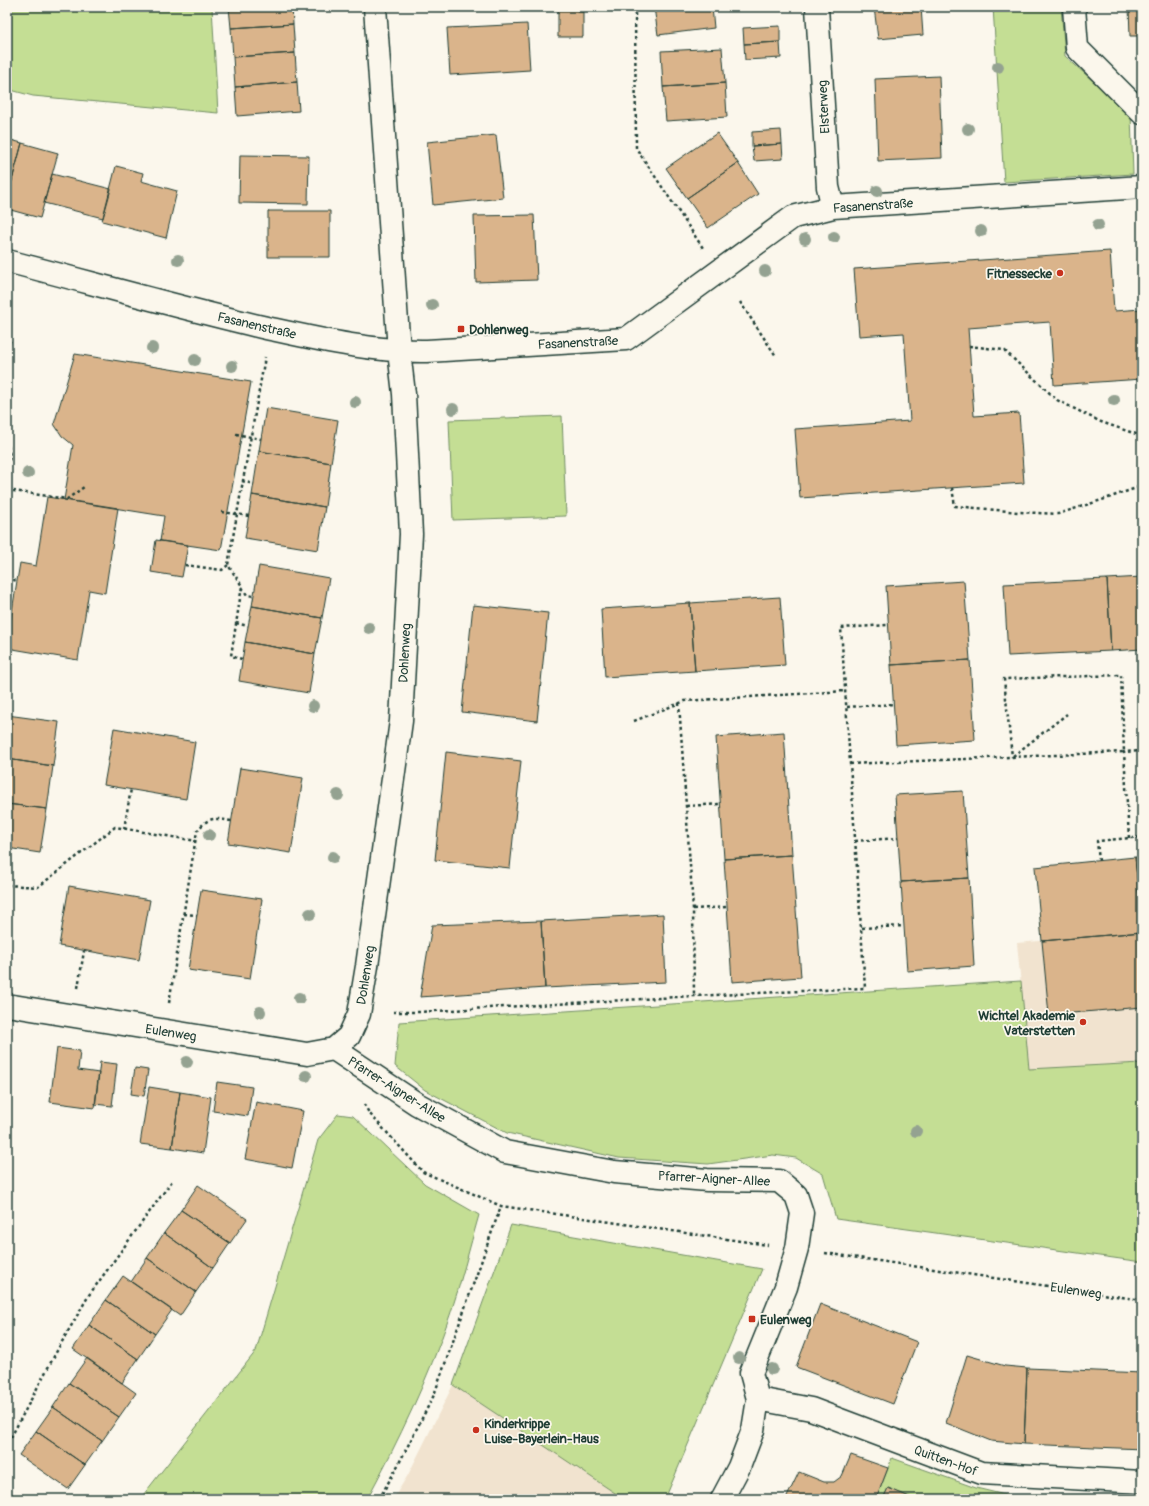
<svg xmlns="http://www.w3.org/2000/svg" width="1149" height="1506" viewBox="0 0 1149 1506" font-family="Pangolin,sans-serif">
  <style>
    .built { fill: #f1e3cf }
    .green { fill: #c4de94; stroke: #728e64 }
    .building { fill: #dab48b; stroke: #1f3d34 }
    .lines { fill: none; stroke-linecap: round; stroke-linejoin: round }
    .minor-casing { stroke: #1f3d34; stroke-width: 25 }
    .path { stroke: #1f3d34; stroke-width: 2.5; stroke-dasharray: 3 3; stroke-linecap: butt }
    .minor { stroke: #fbf7ec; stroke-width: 22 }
    .tree { fill: #94a291 }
    .poi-dot { fill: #c8321e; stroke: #fbf7ec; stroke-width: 1.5 }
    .labels { text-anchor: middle; stroke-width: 3.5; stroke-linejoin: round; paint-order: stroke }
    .street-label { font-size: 13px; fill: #1f3d34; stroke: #fbf7ec }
    .poi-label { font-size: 13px; font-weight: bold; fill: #1f3d34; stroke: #fbf7ec; text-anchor: start }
  </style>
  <rect width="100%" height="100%" fill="#fbf7ec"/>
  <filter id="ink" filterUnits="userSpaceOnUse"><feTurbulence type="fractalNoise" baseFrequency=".025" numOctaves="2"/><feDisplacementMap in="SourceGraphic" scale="8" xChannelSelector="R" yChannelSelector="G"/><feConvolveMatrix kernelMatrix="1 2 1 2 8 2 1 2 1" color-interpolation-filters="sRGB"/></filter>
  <g filter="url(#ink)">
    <path class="built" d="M 1142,932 L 1142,1063 L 1029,1070 L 1017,943 Z
      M 453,1385 L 619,1495 L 617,1499 L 393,1499 L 408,1475 Z"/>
    <path class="green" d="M 7,7 L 212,7 L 218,113 L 33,96 L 7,89 Z
      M 993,7 L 1061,7 L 1065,56 L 1131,115 L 1133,174 L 1004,182 Z
      M 562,416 L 566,516 L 453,520 L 449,420 Z
      M 1021,981 L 1029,1069 L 1142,1063 L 1142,1262 L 836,1219 L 823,1174 L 796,1158 L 773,1155 L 708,1164 L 619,1158 L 507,1133 L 425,1090 L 395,1066 L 399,1022 Z
      M 338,1114 L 353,1116 L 425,1184 L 479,1215 C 469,1249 461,1283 450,1315 C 428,1379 399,1440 367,1499 L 140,1499 L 256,1351 L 318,1140 Z
      M 511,1225 L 762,1269 L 665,1499 L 617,1499 L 618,1495 L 453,1385 Z
      M 892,1458 L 976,1488 L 1022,1499 L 914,1499 L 888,1488 L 883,1499 L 874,1499 L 878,1494 Z"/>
    <path class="building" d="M 229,7 L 292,7 L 293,24 L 231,28 Z
      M 558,7 L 578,7 L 578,12 L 583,12 L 583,37 L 558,37 Z
      M 654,7 L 712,7 L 714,28 L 658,35 Z
      M 874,7 L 921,7 L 923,35 L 878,39 Z
      M 1129,7 L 1142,7 L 1142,36 L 1130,36 Z
      M 293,24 L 295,53 L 233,57 L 231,28 Z
      M 527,24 L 530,70 L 450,75 L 447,28 Z
      M 780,26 L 780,42 L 744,44 L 743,28 Z
      M 780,42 L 781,58 L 745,60 L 744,44 Z
      M 722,48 L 725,83 L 663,87 L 661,51 Z
      M 295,53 L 297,82 L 235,87 L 233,57 Z
      M 939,76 L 942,158 L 878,161 L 875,79 Z
      M 297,82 L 299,111 L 237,116 L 235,87 Z
      M 725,83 L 727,117 L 666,121 L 663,87 Z
      M 781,130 L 782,144 L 752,146 L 752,132 Z
      M 717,133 L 738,163 L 687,198 L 666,168 Z
      M 496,135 L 503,198 L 433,205 L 427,142 Z
      M 7,139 L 22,143 L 7,199 Z
      M 22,143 L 58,153 L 40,218 L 7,209 L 7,199 Z
      M 782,144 L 783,159 L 754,161 L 752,146 Z
      M 240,155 L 309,156 L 308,204 L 239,203 Z
      M 738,163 L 758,194 L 708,228 L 687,198 Z
      M 116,166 L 143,173 L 141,181 L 177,191 L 166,238 L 102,221 Z
      M 52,174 L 111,189 L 103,218 L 44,203 Z
      M 268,211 L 330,211 L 330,257 L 268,257 Z
      M 534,215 L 537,280 L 476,282 L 474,216 Z
      M 1110,251 L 1114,311 L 1142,309 L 1142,379 L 1054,385 L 1050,322 L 968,328 L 974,416 L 1019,413 L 1024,483 L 800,498 L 795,429 L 910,421 L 904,333 L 859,336 L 854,269 Z
      M 7,340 L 11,341 L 7,355 Z
      M 75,354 L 251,382 L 221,550 L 160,541 L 164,516 L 64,500 L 73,445 L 62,436 L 54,424 Z
      M 266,408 L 338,420 L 331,463 L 259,451 Z
      M 259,451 L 331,463 L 325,507 L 252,495 Z
      M 252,495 L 325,507 L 318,550 L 245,538 Z
      M 47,497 L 118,508 L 105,593 L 89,590 L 78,660 L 7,648 L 7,641 L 20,563 L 36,566 Z
      M 156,540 L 188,545 L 182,577 L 151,572 Z
      M 259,566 L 329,578 L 322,618 L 252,606 Z
      M 1142,577 L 1142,649 L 1111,651 L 1107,579 Z
      M 1107,579 L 1111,651 L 1008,656 L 1004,584 Z
      M 964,581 L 970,660 L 891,665 L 886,586 Z
      M 780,597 L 785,665 L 695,671 L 690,603 Z
      M 690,603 L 695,671 L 605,677 L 601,609 Z
      M 473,605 L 548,613 L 537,721 L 462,712 Z
      M 252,606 L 322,618 L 315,654 L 245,642 Z
      M 245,642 L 315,654 L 309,693 L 239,681 Z
      M 970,660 L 975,740 L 896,745 L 891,665 Z
      M 7,715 L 59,722 L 53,766 L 7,759 Z
      M 114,728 L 195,742 L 186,799 L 104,785 Z
      M 784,732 L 792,855 L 724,859 L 716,737 Z
      M 446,752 L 521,761 L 510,868 L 435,860 Z
      M 7,759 L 53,766 L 47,809 L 7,804 Z
      M 240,768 L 303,778 L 291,853 L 228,843 Z
      M 963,791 L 969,878 L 901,882 L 895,795 Z
      M 7,804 L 47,809 L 40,853 L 7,848 Z
      M 792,855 L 801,977 L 732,982 L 724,859 Z
      M 1135,857 L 1142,857 L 1142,928 Z
      M 1135,857 L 1142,932 L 1042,941 L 1035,867 Z
      M 969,878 L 974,966 L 907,971 L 901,882 Z
      M 69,886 L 150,900 L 139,960 L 59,946 Z
      M 201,890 L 262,899 L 250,979 L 188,970 Z
      M 663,914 L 666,982 L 545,988 L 541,921 Z
      M 541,921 L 545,988 L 420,997 L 432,925 Z
      M 1142,932 L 1142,1007 L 1049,1015 L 1042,941 Z
      M 57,1048 L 80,1051 L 78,1070 L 99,1073 L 95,1108 L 50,1102 Z
      M 100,1062 L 117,1064 L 112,1106 L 95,1104 Z
      M 135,1068 L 148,1070 L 144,1096 L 131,1094 Z
      M 217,1082 L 252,1087 L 248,1116 L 213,1111 Z
      M 149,1087 L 180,1092 L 172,1148 L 140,1144 Z
      M 180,1092 L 211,1097 L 203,1153 L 172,1148 Z
      M 256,1102 L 303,1111 L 292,1168 L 245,1159 Z
      M 198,1185 L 247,1219 L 230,1243 L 181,1210 Z
      M 181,1210 L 230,1243 L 213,1268 L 164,1233 Z
      M 164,1233 L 213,1268 L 196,1292 L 147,1258 Z
      M 147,1258 L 196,1292 L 180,1316 L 131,1282 Z
      M 123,1276 L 172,1310 L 155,1334 L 106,1300 Z
      M 106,1300 L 155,1334 L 138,1359 L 89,1325 Z
      M 820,1304 L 917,1342 L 893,1404 L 796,1367 Z
      M 89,1325 L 138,1359 L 122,1383 L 73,1349 Z
      M 967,1355 L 1005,1366 L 1027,1368 L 1024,1444 L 991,1441 L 946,1423 Z
      M 87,1358 L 136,1393 L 119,1417 L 69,1383 Z
      M 1027,1368 L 1142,1373 L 1142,1449 L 1024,1444 Z
      M 69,1383 L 119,1417 L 102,1441 L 53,1407 Z
      M 53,1407 L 102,1441 L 85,1465 L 36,1431 Z
      M 36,1431 L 85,1465 L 68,1489 L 19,1455 Z
      M 851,1455 L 888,1468 L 878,1494 L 874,1499 L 786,1499 L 799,1472 L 824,1482 L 834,1482 L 842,1476 Z
      M 888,1488 L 912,1498 L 911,1499 L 883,1499 Z"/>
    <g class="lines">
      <g class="minor-casing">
        <path id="minor" d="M 817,7 L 828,187 L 833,207
          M 1074,7 L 1077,48 L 1142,113
          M 7,261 C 92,283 177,307 262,327 C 317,339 371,352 427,351 L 626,339 L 793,217 L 833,207 L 1142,187
          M 7,1005 L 307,1054 L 334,1049
          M 334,1049 L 349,1036 L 359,1014 L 367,966 L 401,721 L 411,534 L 404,394 L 399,351 L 375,7
          M 334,1049 L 417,1104 L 505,1152 L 614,1172 L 707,1180 L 779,1181 L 796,1195 L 802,1213 L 797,1248 L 786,1287 L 751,1373 L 758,1399 L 753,1430 L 739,1467 L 722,1499
          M 758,1399 L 811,1409 L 981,1473 L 1142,1482"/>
      </g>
      <path class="path" d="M 635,7 L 636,148 L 703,248
        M 740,302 L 776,356
        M 969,346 L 1004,350 L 1057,400 L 1101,422 L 1142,436
        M 236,434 L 261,439
        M 7,440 L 10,457 L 7,466
        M 242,481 L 254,484
        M 952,488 L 955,506 L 1018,512 L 1058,514 L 1108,498 L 1142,486
        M 7,490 L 67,499 L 84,487
        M 222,512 L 249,516
        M 185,565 L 222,570 L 228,565
        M 7,578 L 17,581
        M 242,587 L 247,595 L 254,596
        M 236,623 L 248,626
        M 242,659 L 231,656 L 242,586 L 228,565 L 265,357
        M 679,703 L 693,909 L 694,996
        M 847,707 L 894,704
        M 634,721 L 685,701 L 845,691
        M 1013,756 L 1067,714
        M 850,764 L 1124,752 L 1121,675 L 1004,679 L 1012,757
        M 686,806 L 721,804
        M 124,829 L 131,789
        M 1129,838 L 1124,752 L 1142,751
        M 855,841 L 898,838
        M 1099,861 L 1097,841 L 1142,837
        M 7,885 L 38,887 L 115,827 L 196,841
        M 693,909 L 728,907
        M 184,914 L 197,915
        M 862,928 L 904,926
        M 78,988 L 84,951
        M 169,1003 L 197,831 C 209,816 214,818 231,821
        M 393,1012 L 418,1012 L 694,996 L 865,988 L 841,628 L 888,625
        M 364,1104 L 369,1113 L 423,1172 L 501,1206 L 768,1245
        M 825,1253 L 1142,1300
        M 7,1442 L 10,1439 L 59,1347 L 89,1295 L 172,1181
        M 379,1499 L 396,1469 L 434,1395 L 501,1206"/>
      <use href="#minor" class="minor"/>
    </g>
    <g class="tree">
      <circle cx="998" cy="67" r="6"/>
      <circle cx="968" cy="129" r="6"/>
      <circle cx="877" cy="191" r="6"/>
      <circle cx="1098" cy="225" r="6"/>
      <circle cx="981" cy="231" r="6"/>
      <circle cx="834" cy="237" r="6"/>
      <circle cx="805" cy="239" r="6"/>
      <circle cx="178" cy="260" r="6"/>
      <circle cx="765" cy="271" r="6"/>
      <circle cx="432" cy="305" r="6"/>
      <circle cx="152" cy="348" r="6"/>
      <circle cx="195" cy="360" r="6"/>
      <circle cx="232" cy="366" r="6"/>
      <circle cx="1114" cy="400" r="6"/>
      <circle cx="355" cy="402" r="6"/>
      <circle cx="453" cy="409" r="6"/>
      <circle cx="28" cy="473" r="6"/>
      <circle cx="369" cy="628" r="6"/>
      <circle cx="313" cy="706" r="6"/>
      <circle cx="338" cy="795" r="6"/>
      <circle cx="209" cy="835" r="6"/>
      <circle cx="333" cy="857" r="6"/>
      <circle cx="310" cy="914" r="6"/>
      <circle cx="299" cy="998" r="6"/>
      <circle cx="260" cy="1012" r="6"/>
      <circle cx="187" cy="1062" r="6"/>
      <circle cx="306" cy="1076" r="6"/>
      <circle cx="916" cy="1131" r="6"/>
      <circle cx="739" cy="1358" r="6"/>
      <circle cx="772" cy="1369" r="6"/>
    </g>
  </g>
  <g class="poi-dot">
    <circle cx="1060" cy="273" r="4"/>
    <rect x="457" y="325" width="8" height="8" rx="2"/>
    <circle cx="1083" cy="1022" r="4"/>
    <rect x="748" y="1315" width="8" height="8" rx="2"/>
    <circle cx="476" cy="1430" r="4"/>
  </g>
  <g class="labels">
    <g class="street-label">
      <text transform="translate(823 107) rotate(-93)" y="5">Elsterweg</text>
      <text transform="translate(873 205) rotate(-4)" y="5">Fasanenstraße</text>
      <text transform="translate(257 325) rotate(13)" y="5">Fasanenstraße</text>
      <text transform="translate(578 342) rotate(-3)" y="5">Fasanenstraße</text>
      <text transform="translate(404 653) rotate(-87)" y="5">Dohlenweg</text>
      <text transform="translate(365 975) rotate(-81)" y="5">Dohlenweg</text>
      <text transform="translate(171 1032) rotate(9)" y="5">Eulenweg</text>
      <text transform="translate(397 1089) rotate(32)" y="5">Pfarrer-Aigner-Allee</text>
      <text transform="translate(714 1178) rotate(3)" y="5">Pfarrer-Aigner-Allee</text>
      <text transform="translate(1076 1290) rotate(8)" y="5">Eulenweg</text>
      <text transform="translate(946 1460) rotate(20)" y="5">Quitten-Hof</text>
    </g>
    <g class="poi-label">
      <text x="1052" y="278" text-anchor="end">Fitnessecke</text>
      <text x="469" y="334">Dohlenweg</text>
      <text x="1075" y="1020" text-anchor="end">Wichtel Akademie<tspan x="1075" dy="15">Vaterstetten</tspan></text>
      <text x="760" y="1324">Eulenweg</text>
      <text x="484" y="1428">Kinderkrippe<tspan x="484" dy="15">Luise-Bayerlein-Haus</tspan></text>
    </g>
  </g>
  <rect width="1149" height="1506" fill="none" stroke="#fbf7ec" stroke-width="24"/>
  <rect x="12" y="12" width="1125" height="1482" fill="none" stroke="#1f3d34" stroke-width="1.5" filter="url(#ink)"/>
</svg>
